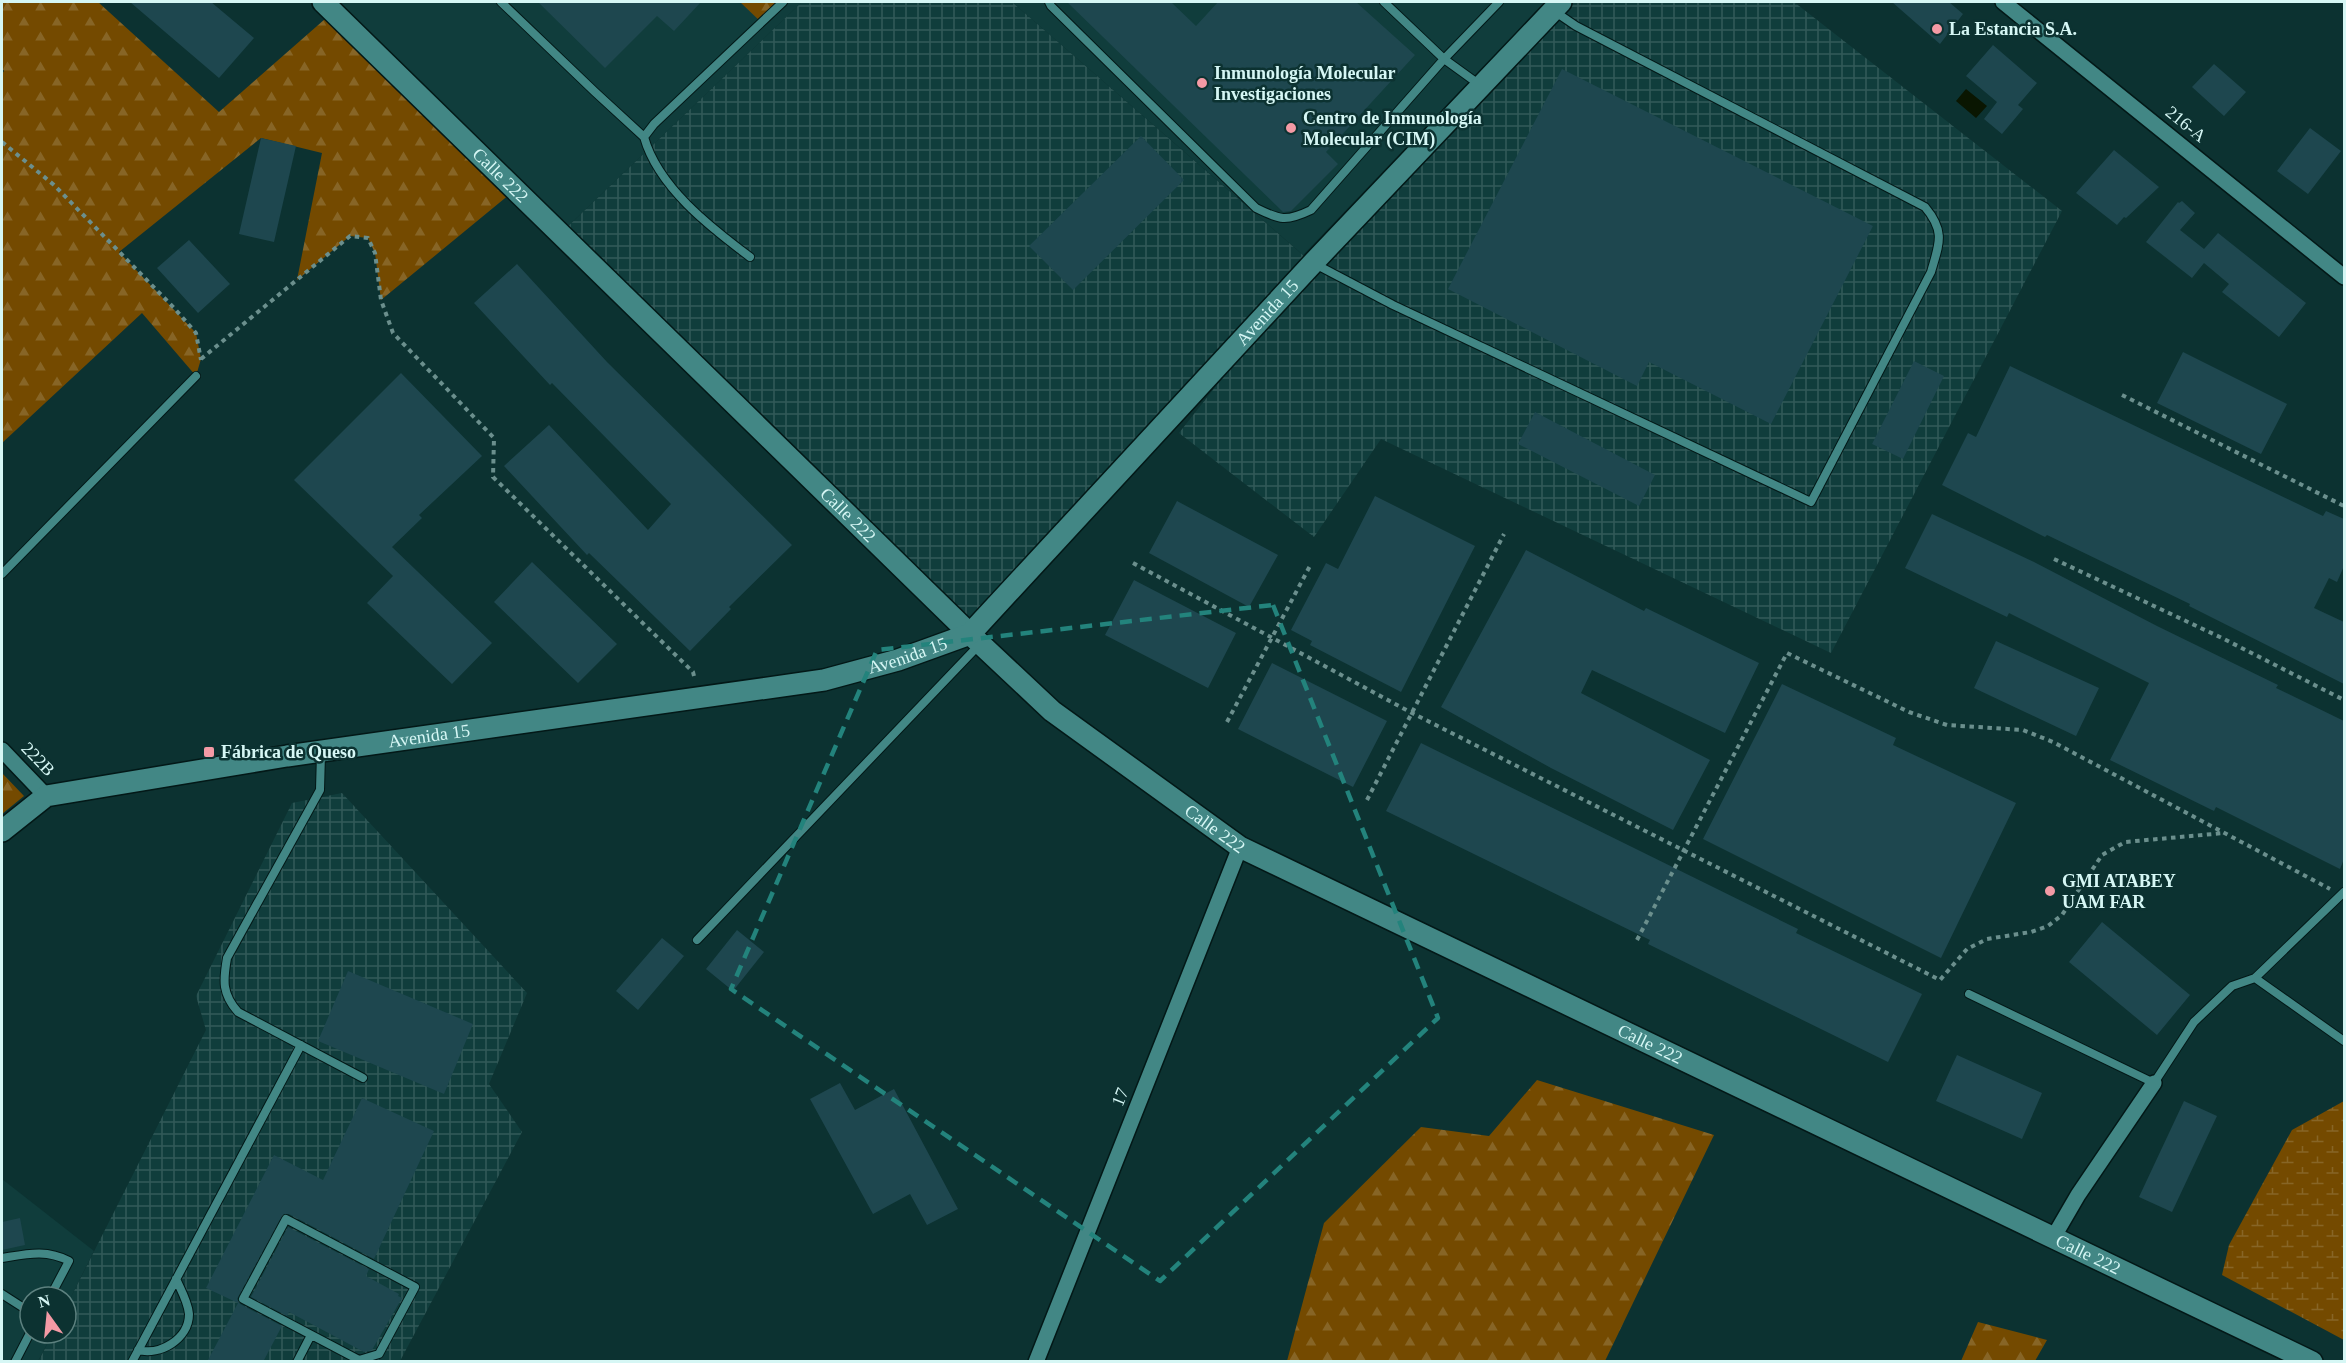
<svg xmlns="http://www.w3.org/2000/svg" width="2346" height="1363" viewBox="0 0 2346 1363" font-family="'Times New Roman',serif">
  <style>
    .built { fill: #103d3c }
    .industrial { fill: url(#industrial-grid) }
    .forest { fill: url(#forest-firs) }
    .wetland { fill: url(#wetland-marsh) }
    .water { fill: #0a1601 }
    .building { fill: #1e474f }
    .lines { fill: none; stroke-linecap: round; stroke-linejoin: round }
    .lane-casing { stroke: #031817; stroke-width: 10 }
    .street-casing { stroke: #031817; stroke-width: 18 }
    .secondary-casing { stroke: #031817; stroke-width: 24 }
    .path { stroke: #6b8f8d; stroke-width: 4; stroke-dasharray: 4.5 4.5; stroke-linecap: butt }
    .lane { stroke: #428785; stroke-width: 8 }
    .street { stroke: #428785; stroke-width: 15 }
    .secondary { stroke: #428785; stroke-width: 21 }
    .marked { fill: none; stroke: #23837c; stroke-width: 4.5; stroke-dasharray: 12 8; stroke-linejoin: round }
    .poi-dot { fill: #f49aa5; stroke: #0c3231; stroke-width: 2 }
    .labels { text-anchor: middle; stroke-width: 5; stroke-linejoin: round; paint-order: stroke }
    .poi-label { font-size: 18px; font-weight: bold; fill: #d6f7f5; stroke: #0c3231; text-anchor: start }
    .street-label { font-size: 18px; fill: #d6f7f5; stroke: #0c3231 }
  </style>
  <defs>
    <pattern id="industrial-grid" width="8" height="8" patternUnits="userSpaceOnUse" patternTransform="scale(1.5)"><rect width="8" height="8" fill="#103d3c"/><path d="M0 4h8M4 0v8" fill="none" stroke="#325a59"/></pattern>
    <pattern id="forest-firs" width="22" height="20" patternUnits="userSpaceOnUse" patternTransform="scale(1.5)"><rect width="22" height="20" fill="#744a00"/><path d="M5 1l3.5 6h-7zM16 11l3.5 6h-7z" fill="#876526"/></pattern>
    <pattern id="wetland-marsh" width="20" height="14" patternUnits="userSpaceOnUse" patternTransform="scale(1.5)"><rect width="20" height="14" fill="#744a00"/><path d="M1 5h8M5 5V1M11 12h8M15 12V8" fill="none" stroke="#876526"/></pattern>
  </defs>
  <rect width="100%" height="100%" fill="#0c3231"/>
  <path class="built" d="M 323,2 L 802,2 L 560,234 Z
    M 1012,2 L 1545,2 L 1303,255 Z
    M 2,1179 L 94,1251 L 66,1307 L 66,1297 L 30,1297 L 30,1333 L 53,1333 L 38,1361 L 2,1361 Z"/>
  <path class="industrial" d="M 802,2 L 1012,2 L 1312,263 L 1561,2 L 1794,2 L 2062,211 L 1831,653 L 1381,439 L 1314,537 L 1179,433 L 1306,272 L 970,634 L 560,234 Z
    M 342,793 L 527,993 L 489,1084 L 522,1132 L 400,1361 L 38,1362 L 53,1333 L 66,1333 L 66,1307 L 206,1030 L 196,996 L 292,803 Z"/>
  <path class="forest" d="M 2,2 L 98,2 L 219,112 L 333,12 L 515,190 L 381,300 L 375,253 L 368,238 L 350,236 L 297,280 L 322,153 L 261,138 L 119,252 L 196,333 L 201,359 L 196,376 L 142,313 L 2,443 L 2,146 L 4,143 L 2,141 L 2,74 L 4,71 L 2,68 Z
    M 740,2 L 783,2 L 762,23 Z
    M 2,773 L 24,796 L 2,814 Z
    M 1537,1080 L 1714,1135 L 1605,1361 L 1287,1361 L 1324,1223 L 1421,1127 L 1489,1136 Z
    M 1978,1322 L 2047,1340 L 2035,1361 L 1961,1361 Z"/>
  <path class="wetland" d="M 2344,1101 L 2344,1340 L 2222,1275 L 2229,1245 L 2292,1130 Z"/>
  <path class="water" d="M 1966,89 L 1987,106 L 1976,118 L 1956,101 Z"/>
  <path class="building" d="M 130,2 L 211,2 L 254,38 L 219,78 Z
    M 538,2 L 701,2 L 674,31 L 657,16 L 605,68 Z
    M 1067,2 L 1171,2 L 1196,26 L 1218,2 L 1356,2 L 1415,55 L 1326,152 L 1338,164 L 1291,211 L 1283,212 Z
    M 1892,2 L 1949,2 L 1963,14 L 1940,44 Z
    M 1993,45 L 2037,83 L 2018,105 L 2023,109 L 2002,134 L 1984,119 L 1997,102 L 1966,76 Z
    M 2214,64 L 2246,92 L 2224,116 L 2192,87 Z
    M 1562,69 L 1873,226 L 1771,424 L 1649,362 L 1637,386 L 1448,289 Z
    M 2310,128 L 2341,151 L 2308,194 L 2277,171 Z
    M 1141,136 L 1184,180 L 1073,290 L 1029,246 Z
    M 261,138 L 296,146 L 274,242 L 239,234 Z
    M 2114,150 L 2159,187 L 2126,218 L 2124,217 L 2117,225 L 2076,193 Z
    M 2182,201 L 2195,213 L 2180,230 L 2204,249 L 2218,233 L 2306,303 L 2279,337 L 2222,292 L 2229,284 L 2204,263 L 2192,278 L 2146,242 L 2178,202 L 2179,203 Z
    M 189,240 L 230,284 L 198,313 L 157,268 Z
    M 517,264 L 607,362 L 792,545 L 729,607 L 731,609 L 690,651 L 589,553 L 587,555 L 504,466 L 549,425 L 648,530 L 671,504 L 552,383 L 550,385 L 474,303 Z
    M 2183,352 L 2287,404 L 2261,454 L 2157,403 Z
    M 1914,361 L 1944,376 L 1903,459 L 1872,444 Z
    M 2010,366 L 2323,516 L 2326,511 L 2344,519 L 2344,566 L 2337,582 L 2329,578 L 2314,608 L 2344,622 L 2344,684 L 2189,606 L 2190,604 L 2047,535 L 2045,537 L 1942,485 L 1968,433 L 1976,437 Z
    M 401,373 L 482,456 L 419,515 L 422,518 L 392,547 L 492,643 L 452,684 L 367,603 L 393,576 L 294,480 Z
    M 1535,412 L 1655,475 L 1639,506 L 1518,444 Z
    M 1375,496 L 1475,546 L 1401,692 L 1310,645 L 1312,641 L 1291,630 L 1326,563 L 1338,569 Z
    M 1177,501 L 1278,555 L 1249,607 L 1149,553 Z
    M 1932,514 L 2034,562 L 2157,626 L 2278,685 L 2276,688 L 2344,721 L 2344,859 L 2340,869 L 2216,807 L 2214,811 L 2110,760 L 2149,683 L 2009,613 L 2007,617 L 1905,568 Z
    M 1526,550 L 1644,611 L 1646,608 L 1759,663 L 1725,733 L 1592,670 L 1581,693 L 1710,760 L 1673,830 L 1551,768 L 1441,707 Z
    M 532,562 L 617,644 L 578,683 L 494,602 Z
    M 1134,580 L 1236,633 L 1208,688 L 1105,635 Z
    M 1996,641 L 2099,688 L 2076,736 L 1974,688 Z
    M 1272,663 L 1387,721 L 1353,787 L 1238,729 Z
    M 1782,684 L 1896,738 L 1893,745 L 2016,803 L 1941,958 L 1703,839 Z
    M 1421,743 L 1798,929 L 1796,933 L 1922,994 L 1888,1062 L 1648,944 L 1650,940 L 1386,811 Z
    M 2102,922 L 2190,995 L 2157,1035 L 2069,962 Z
    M 737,930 L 764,952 L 733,991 L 706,969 Z
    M 662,938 L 684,956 L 638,1010 L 616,991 Z
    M 348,971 L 473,1024 L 444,1094 L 318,1041 Z
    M 1957,1055 L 2042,1093 L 2022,1139 L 1936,1101 Z
    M 840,1083 L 855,1110 L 894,1089 L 958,1209 L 927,1225 L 910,1194 L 873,1214 L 810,1099 Z
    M 362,1098 L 434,1131 L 374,1259 L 289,1214 L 283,1214 L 237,1299 L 240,1304 L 282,1326 L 263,1362 L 207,1362 L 238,1303 L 206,1288 L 274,1155 L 323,1180 Z
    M 2184,1101 L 2217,1116 L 2172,1212 L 2139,1197 Z
    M 20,1218 L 25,1245 L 2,1250 L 2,1222 Z
    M 288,1227 L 369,1269 L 366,1276 L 399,1294 L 398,1296 L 402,1298 L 372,1350 L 364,1352 L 289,1312 L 287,1316 L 251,1297 Z"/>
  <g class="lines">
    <g class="lane-casing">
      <path id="lane" d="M 501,2 L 595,92 L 644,137
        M 1049,2 L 1051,6 L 1256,208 C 1280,220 1286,222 1311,210 L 1444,59 L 1499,2
        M 1384,2 L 1444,59 L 1480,85
        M 750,257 C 710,227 658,187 644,137 L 654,124 L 783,2
        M 1315,264 L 1393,305 L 1811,502 L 1931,272 C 1939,244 1946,232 1925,207 L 1576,26 L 1554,11
        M 2,574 L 196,376
        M 321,753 L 320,790 L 227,958 C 223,981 222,994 238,1012 L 363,1078
        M 697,940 L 979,645
        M 2255,978 L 2344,1041
        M 1969,994 L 2154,1083 L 2194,1022 L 2232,986 L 2255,978 L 2344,892
        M 286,1219 L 415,1287 L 379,1354 L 359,1360 L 243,1299 Z
        M 2,1258 C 27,1254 46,1249 69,1261 L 50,1297
        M 2,1294 L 30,1312
        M 138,1350 C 160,1356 189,1339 189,1314 C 188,1302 181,1290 176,1279
        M 15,1362 L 30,1333
        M 132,1362 L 301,1045
        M 297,1362 L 311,1335"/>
    </g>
    <g class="street-casing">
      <path id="street" d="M 2003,2 L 2344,277
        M 2,750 L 46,796
        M 2053,1238 L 2078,1195 L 2154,1083
        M 1036,1362 L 1240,847"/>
    </g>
    <g class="secondary-casing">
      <g id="secondary">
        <path id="s1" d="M 323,2 L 970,634 L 1052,711 L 1240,847 L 2312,1362"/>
        <path id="s2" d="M 2,831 L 46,796 L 287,756 L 824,680 L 898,660 L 970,634 L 1313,263 L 1561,2"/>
      </g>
    </g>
    <path class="path" d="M 2,142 L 54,185 L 175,309 L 196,333 L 201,360
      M 201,359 L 350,236 L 368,238 L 375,253 L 381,300 L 393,333 L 494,438 L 493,477 L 693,672 L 695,680
      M 2122,395 L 2344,506
      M 2054,559 L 2222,638 L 2344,700
      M 1133,563 L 1412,713 L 1940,980 L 1967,949 L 1987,939 L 2031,932 L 2048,926 L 2062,915 L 2102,855 L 2125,842 L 2224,833
      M 1227,722 L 1311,564
      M 1367,800 L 1504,534
      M 1637,940 L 1787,653 L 1909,712 L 1947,725 L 2023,730 L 2053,742 L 2330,889"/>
    <use href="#lane" class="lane"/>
    <use href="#street" class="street"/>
    <use href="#secondary" class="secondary"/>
  </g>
  <path class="marked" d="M 1273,605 L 1438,1018 L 1160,1281 L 731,989 L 877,650 Z"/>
  <g class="poi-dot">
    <circle cx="1937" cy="29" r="6"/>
    <circle cx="1202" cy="83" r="6"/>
    <circle cx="1291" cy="128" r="6"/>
    <rect x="203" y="746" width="12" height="12" rx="3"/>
    <circle cx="2050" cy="891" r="6"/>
  </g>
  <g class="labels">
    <g class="poi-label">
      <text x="1949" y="35">La Estancia S.A.</text>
      <text x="1214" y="79">Inmunología Molecular<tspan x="1214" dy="21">Investigaciones</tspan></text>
      <text x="1303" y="124">Centro de Inmunología<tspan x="1303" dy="21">Molecular (CIM)</tspan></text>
      <text x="221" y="758">Fábrica de Queso</text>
      <text x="2062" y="887">GMI ATABEY<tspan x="2062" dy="21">UAM FAR</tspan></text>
    </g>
    <g class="street-label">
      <text transform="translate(2186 124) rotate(39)" y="6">216-A</text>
      <text dy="6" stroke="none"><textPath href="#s1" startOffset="248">Calle 222</textPath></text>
      <text dy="6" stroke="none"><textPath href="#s2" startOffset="1434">Avenida 15</textPath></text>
      <text dy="6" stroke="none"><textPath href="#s1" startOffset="734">Calle 222</textPath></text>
      <text dy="6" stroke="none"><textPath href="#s2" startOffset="930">Avenida 15</textPath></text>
      <text dy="6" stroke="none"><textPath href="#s2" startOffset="444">Avenida 15</textPath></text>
      <text transform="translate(38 759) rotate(46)" y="6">222B</text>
      <text dy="6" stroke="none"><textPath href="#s1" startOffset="1218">Calle 222</textPath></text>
      <text dy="6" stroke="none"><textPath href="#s1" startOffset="1704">Calle 222</textPath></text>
      <text transform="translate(1120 1097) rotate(-68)" y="6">17</text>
      <text dy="6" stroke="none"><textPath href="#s1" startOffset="2190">Calle 222</textPath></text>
    </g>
  </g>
  <rect width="2346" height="1363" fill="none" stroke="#d6f7f5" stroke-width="6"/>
  <g transform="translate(48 1315) rotate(345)"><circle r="28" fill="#0c3231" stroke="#5d817f" stroke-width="1.5"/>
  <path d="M0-4.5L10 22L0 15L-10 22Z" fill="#f49aa5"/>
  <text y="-9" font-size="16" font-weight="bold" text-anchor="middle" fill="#d6f7f5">N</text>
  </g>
</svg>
